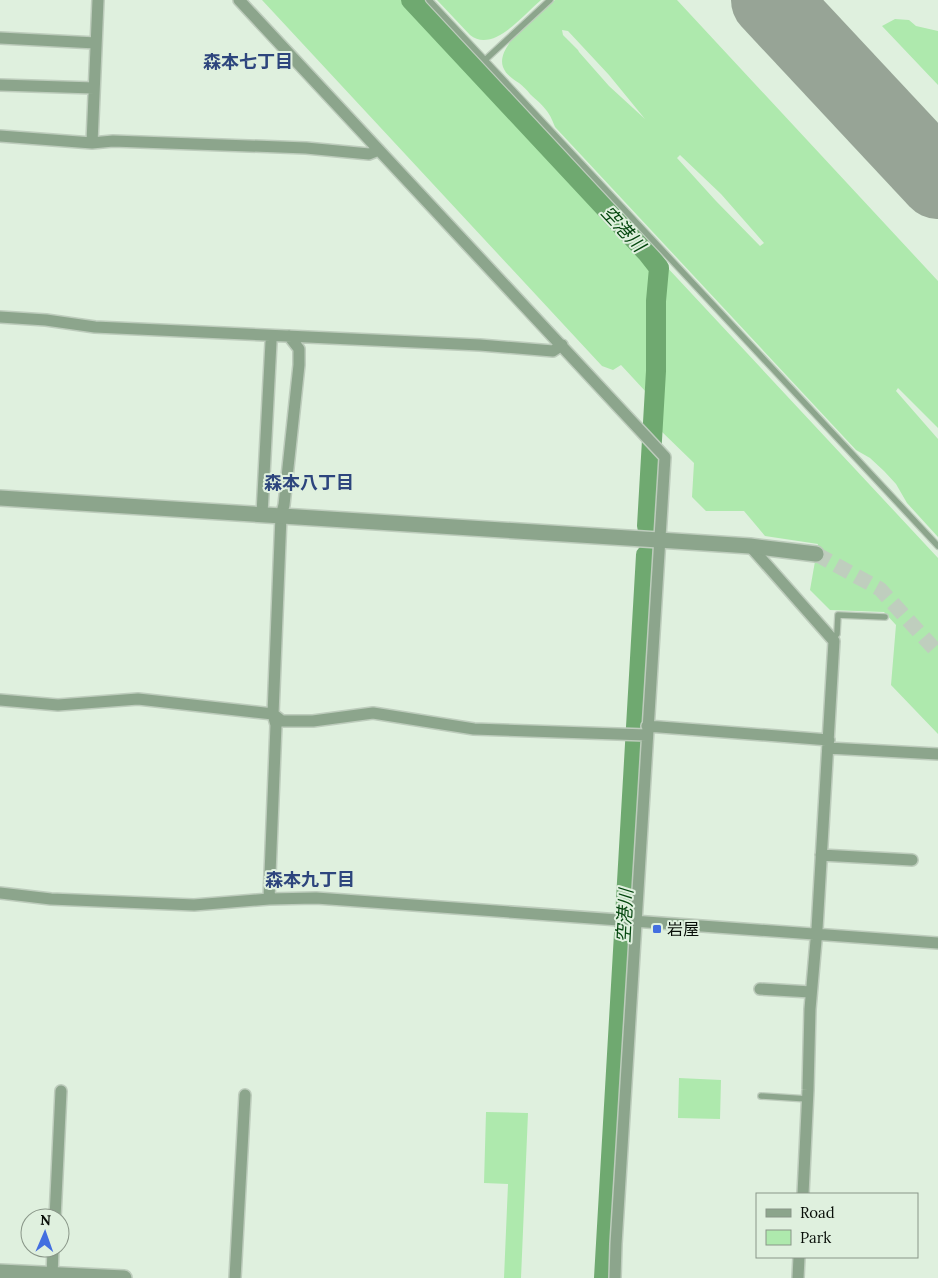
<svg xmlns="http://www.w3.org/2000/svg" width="938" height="1278" viewBox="0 0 938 1278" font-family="Lora,'Noto Sans JP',serif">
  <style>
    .green { fill: #aee9ad; fill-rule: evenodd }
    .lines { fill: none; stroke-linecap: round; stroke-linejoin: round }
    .river { stroke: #6fa970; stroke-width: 20 }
    .taxiway { stroke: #97a496; stroke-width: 31 }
    .runway { stroke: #97a496; stroke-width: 78 }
    .tertiary-tunnel { stroke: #bfcebe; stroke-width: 15; stroke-dasharray: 15 8; stroke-linecap: butt }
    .service-casing { stroke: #bdccbc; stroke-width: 8 }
    .minor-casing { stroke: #bdccbc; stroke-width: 14 }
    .tertiary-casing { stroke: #bdccbc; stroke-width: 18 }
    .service { stroke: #8ca58c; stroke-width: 5.5 }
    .minor { stroke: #8ca58c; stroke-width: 11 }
    .tertiary { stroke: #8ca58c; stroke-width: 15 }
    .poi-dot { fill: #436fe0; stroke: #dff0de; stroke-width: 2 }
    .labels { text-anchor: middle; stroke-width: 4; stroke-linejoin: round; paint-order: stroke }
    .poi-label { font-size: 16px; fill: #080e08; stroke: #dff0de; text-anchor: start }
    .neighbourhood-label { font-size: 18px; font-weight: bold; fill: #2d457d; stroke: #dff0de }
    .water-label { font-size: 18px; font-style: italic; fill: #04460e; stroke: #dff0de }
  </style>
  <rect width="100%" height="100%" fill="#dff0de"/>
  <path class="green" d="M 262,0 L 409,0 L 664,264 L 938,558 L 938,734 L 891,685 L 896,625 L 884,612 L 830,610 L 810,590 L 818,544 L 765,536 L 744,511 L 706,511 L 692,497 L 694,463 L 659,429 L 646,413 L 646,392 L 621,365 L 613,370 L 602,366 Z
    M 437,0 L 541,0 C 524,14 493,54 470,35 Z
    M 555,0 L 677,0 L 938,281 L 938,428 L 898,388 L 896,391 L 938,439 L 938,537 L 907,503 L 896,484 L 884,471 L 870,458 L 856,450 L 555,127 C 549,110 543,106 530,94 C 527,90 523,86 519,83 C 513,79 506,75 503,67 C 495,45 540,13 555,0 ZM 562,30 L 568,31 L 609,75 L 645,119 L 609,86 L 579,52 L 578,50 L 563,35 ZM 680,155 L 721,194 L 764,243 L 760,246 L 716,201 L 677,158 Z
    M 895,19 L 909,20 L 916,26 L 938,31 L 938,85 L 882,26 Z
    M 679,1078 L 721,1080 L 720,1119 L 678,1118 Z
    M 486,1112 L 528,1113 L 521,1278 L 504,1278 L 508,1184 L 484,1183 Z"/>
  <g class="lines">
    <path class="river" d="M 411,0 L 648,254 L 659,268 L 656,301 L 656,371 L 647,526
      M 604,1278 L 646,555"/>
    <path class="taxiway" d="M 800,0 C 832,53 872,101 910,150"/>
    <path class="runway" d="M 770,0 L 938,180"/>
    <path class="tertiary-tunnel" d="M 816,554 L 880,589 L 938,653"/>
    <g class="service-casing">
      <path id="service" d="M 429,0 L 938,546
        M 485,60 L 550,0
        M 832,639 L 837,634 L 838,615 L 885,617
        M 761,1096 L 808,1099"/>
    </g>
    <g class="minor-casing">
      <path id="minor" d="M 239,0 L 665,457 L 616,1244 L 615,1278
        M 0,38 L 96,43
        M 0,85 L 94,88
        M 0,136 L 92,143 L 113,141 L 306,148 L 369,154 L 379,150
        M 92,143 L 98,0
        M 0,317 L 46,320 L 95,327 L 480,345 L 553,351 L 562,345
        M 262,514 L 271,342
        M 750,546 L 834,641 L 817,929 L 810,1009 L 808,1090 L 803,1194
        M 0,700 L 58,705 L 138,699 L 273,714 L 282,721 L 313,721 L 373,713 L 474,729 L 646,735
        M 647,726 L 829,740
        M 828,748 L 938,754
        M 821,855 L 912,860
        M 0,893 L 51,899 L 194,905 L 269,899 L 316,898 L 938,943
        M 269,899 L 276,725 L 273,714 L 281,516 L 284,505 L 299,365 L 299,349 L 289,336
        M 760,989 L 811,992
        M 55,1218 L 61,1091
        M 52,1278 L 53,1248
        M 235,1278 L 245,1095
        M 798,1278 L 799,1257"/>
    </g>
    <g class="tertiary-casing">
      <path id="tertiary" d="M 0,498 L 659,540 L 750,546 L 816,554
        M 0,1272 L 124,1278"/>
    </g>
    <use href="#service" class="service"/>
    <use href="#minor" class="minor"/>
    <use href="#tertiary" class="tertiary"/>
  </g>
  <rect class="poi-dot" x="652" y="924" width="10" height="10" rx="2.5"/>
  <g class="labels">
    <g class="poi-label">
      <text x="667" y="935">岩屋</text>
    </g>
    <g class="neighbourhood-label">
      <text x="248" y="68">森本七丁目</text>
      <text x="309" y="489">森本八丁目</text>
      <text x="310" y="886">森本九丁目</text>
    </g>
    <g class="water-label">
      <text transform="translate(623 229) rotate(47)" y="6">空港川</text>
      <text transform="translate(625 916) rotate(-87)" y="6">空港川</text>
    </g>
  </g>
  <rect x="756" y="1193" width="162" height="65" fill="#dff0de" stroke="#899688"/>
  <rect x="766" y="1209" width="25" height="8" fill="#8ca58c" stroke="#899688"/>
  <text x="800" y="1218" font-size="15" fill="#080e08">Road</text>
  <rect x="766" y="1230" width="25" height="15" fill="#aee9ad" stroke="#899688"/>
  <text x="800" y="1243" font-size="15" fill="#080e08">Park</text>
  <g transform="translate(45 1233) rotate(2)"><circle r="24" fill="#dff0de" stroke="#899688"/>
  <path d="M0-4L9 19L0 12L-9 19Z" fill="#436fe0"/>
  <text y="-8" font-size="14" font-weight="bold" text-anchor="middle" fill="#080e08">N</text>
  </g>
</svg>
